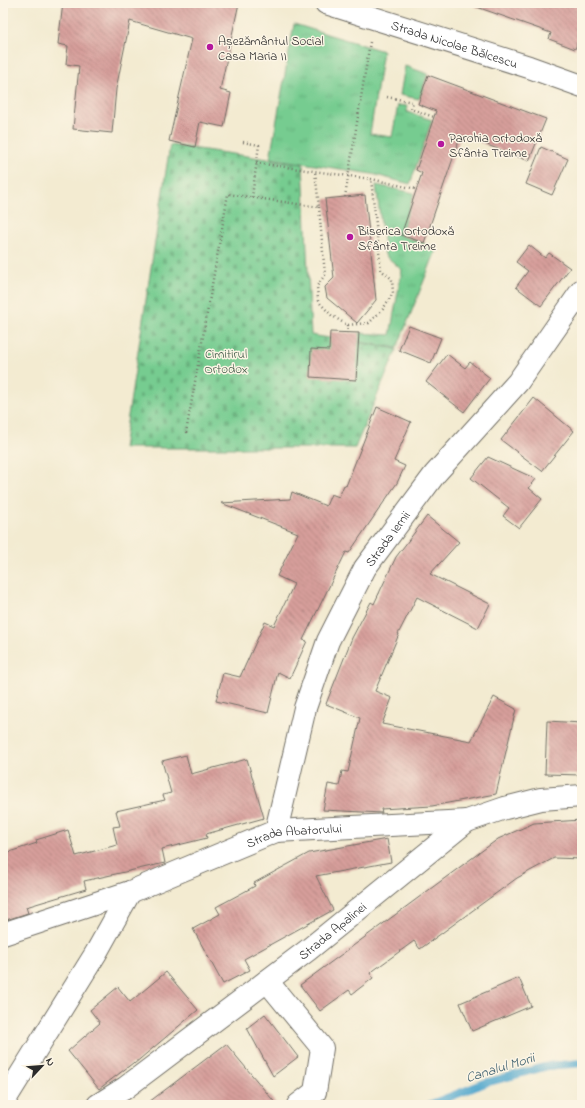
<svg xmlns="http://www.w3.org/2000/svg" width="585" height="1108" viewBox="0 0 585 1108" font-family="'Indie Flower',sans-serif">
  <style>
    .grass { fill: url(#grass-tufts); stroke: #507c5e }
    .cemetery { fill: url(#cemetery-stones); stroke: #507c5e }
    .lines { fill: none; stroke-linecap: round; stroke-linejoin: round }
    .stream { stroke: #51a7cd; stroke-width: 8 }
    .building { fill: url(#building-back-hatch) }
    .minor-casing { stroke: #716e65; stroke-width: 24 }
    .path { stroke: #716e65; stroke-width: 2.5; stroke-dasharray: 1 3; stroke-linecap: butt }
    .minor { stroke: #fff; stroke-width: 22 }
    .poi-dot { fill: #b5179e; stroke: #fcf5e5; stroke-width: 1.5 }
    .labels { text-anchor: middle; stroke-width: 3; stroke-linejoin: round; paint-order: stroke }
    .poi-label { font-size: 13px; fill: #2b2b2b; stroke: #fcf5e5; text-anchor: start }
    .street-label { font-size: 13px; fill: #2b2b2b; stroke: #fcf5e5 }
    .park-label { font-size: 13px; fill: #425b49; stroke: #fcf5e5 }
    .water-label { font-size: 14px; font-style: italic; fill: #3a5d6c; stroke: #fcf5e5 }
  </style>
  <defs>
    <pattern id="grass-tufts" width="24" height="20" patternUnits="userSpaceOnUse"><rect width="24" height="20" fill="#76cc90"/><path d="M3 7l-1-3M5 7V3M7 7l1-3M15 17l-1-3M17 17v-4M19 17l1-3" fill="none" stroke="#66af7c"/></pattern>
    <pattern id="cemetery-stones" width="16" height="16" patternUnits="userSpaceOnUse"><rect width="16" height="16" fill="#76cc90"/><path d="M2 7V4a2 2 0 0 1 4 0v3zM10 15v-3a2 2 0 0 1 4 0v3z" fill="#66af7c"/></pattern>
    <pattern id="building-back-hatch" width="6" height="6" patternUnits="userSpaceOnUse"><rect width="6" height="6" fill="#d79f9b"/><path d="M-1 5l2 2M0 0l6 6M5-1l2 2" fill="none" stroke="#af827f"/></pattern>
  </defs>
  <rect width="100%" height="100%" fill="#fcf5e5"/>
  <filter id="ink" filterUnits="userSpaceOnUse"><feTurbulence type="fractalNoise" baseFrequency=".025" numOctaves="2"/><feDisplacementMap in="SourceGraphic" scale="8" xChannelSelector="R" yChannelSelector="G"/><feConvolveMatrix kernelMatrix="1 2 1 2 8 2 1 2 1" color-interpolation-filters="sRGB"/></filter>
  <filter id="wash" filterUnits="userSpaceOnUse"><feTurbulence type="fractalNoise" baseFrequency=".012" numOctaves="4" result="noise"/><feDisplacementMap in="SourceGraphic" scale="16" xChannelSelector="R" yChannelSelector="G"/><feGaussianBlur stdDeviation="0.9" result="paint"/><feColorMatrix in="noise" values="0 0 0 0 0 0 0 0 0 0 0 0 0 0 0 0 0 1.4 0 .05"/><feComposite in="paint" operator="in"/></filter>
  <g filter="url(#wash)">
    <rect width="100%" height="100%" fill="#f3ebd1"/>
    <path class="grass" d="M 294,24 L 383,51 L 370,134 L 392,137 L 398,105 L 407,106 L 407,112 L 432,120 L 410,184 L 372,174 L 270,158 Z
      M 405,66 L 428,74 L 419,99 L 400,95 Z
      M 376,185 L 414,193 L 400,235 L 437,248 L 397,348 L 359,342 L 360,333 L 390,335 L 402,270 L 385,255 Z"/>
    <path class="cemetery" d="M 170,145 L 303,164 L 311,335 L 397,349 L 355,448 L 123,448 Z"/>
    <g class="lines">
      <path class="stream" d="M 429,1105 L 485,1083 L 548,1066 L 582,1063"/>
    </g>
    <g id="blocks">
      <path class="building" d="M 63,3 L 239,3 L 220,90 L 231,93 L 224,127 L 200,122 L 195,147 L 169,141 L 192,39 L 130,21 L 116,89 L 112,133 L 73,129 L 79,66 L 66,64 L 68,46 L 58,44 Z
        M 475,3 L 582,3 L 582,31 L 575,49 L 549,39 L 551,33 L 474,6 Z
        M 428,75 L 546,119 L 529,161 L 461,135 L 424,243 L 401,235 L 422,173 L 416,170 L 436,111 L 418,104 Z
        M 541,147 L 568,159 L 552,195 L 526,184 Z
        M 365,195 L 376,300 L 357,323 L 327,298 L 325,287 L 334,278 L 325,199 Z
        M 529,245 L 545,258 L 549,253 L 570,268 L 541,306 L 516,287 L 528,271 L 516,262 Z
        M 409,326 L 441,338 L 431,363 L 399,350 Z
        M 330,332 L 359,333 L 356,380 L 310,377 L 311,349 L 329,350 Z
        M 447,354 L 465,368 L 470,362 L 490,378 L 464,412 L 426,382 Z
        M 534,398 L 574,431 L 542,471 L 501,440 Z
        M 377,407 L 411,422 L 394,461 L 405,466 L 397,483 L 349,553 L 346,552 L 303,640 L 307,641 L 290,678 L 278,672 L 268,713 L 216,701 L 223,673 L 240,677 L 265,622 L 274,626 L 294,584 L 277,576 L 298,533 L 221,503 L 290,499 L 292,492 L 326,506 L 331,494 L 339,497 L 344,485 L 346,486 Z
        M 488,457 L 536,479 L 529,488 L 542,499 L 519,528 L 503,516 L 509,508 L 471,478 Z
        M 427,516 L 459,542 L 430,574 L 490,604 L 478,628 L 417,597 L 398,634 L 399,634 L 375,691 L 392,698 L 382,724 L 471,741 L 494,697 L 516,709 L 496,794 L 432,806 L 381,809 L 382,813 L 323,810 L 328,784 L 339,786 L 342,771 L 348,772 L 360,718 L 326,704 L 352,638 L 371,602 L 374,604 L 396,557 Z
        M 547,721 L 582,723 L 582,775 L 545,774 Z
        M 186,755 L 191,774 L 247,759 L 264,818 L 206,834 L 207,838 L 162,849 L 165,863 L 84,881 L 86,889 L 26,907 L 28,913 L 3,921 L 3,854 L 37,843 L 36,840 L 68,830 L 76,856 L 117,845 L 113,827 L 120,826 L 116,811 L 165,800 L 163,795 L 171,793 L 162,761 Z
        M 582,820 L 582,859 L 554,858 L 517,878 L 420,949 L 414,941 L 370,973 L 373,978 L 352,994 L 349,990 L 320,1011 L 300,985 L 498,839 L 534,823 Z
        M 387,839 L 391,862 L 316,876 L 333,910 L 244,959 L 250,970 L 223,984 L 193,929 L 220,914 L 216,907 L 255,886 L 254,883 L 309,853 Z
        M 166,972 L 198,1010 L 134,1064 L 133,1063 L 99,1089 L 68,1051 L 100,1023 L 90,1010 L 118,987 L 130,1002 Z
        M 519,978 L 531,1006 L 472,1031 L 460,1003 Z
        M 265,1014 L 298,1057 L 273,1076 L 247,1028 Z
        M 226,1044 L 277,1105 L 145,1105 Z"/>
    </g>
  </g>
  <g filter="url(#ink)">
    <use href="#blocks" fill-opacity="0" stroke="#716e65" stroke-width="1"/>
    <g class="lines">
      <g class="minor-casing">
        <g id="minor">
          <path id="s1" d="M 326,3 L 529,67 L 582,86"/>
          <path id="s2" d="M 276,831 L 305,708 L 328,641 L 365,568 L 435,474 L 518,382 L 582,290"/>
          <path id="s3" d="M 3,934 L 130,892 L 276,831 L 467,821"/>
          <path d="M 267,981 L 322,1048 L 315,1092 L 298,1105"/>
          <path d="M 3,1103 L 96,953 L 130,892"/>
          <path id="s4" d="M 98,1105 L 125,1088 L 308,950 L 467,821 L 505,808 L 541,799 L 582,796"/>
        </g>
      </g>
      <path class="path" d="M 387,97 L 413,102 L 411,109 L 434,117
        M 243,142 L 259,145 L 252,197
        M 256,163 L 371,179 L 416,189
        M 345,197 L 370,42
        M 319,207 L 325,275 L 317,286 L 318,301 L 331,315 L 347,325 L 369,323 L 383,309 L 393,293 L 392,279 L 381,270 L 371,179
        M 347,325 L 348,333
        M 186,433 L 228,194 L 319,207 L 315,171"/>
      <use href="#minor" class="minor"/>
    </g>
  </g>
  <g class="poi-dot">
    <circle cx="210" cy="47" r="4"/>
    <circle cx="441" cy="144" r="4"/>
    <circle cx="350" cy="237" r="4"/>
  </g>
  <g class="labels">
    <g class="poi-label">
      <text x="218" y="45">Așezământul Social<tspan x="218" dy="15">Casa Maria II</tspan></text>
      <text x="449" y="142">Parohia Ortodoxă<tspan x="449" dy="15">Sfânta Treime</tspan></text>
      <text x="358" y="235">Biserica Ortodoxă<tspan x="358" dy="15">Sfânta Treime</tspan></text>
    </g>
    <g class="street-label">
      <text dy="5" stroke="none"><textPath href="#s1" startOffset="135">Strada Nicolae Bălcescu</textPath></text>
      <text dy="5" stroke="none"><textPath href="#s2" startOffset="316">Strada Iernii</textPath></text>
      <text dy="5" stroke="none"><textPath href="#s3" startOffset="309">Strada Abatorului</textPath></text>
      <text dy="5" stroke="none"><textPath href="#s4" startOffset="292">Strada Apalinei</textPath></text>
    </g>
    <g class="park-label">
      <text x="226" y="358">Cimitirul<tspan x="226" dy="15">Ortodox</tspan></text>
    </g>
    <g class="water-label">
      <text transform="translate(500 1067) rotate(-17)" y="5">Canalul Morii</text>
    </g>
  </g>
  <rect width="585" height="1108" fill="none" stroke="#fcf5e5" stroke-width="16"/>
  <g transform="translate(42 1066) rotate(64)" stroke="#fcf5e5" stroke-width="3" paint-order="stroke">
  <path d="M0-3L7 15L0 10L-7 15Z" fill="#2b2b2b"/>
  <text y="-6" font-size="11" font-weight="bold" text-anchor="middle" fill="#2b2b2b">N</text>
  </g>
</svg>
